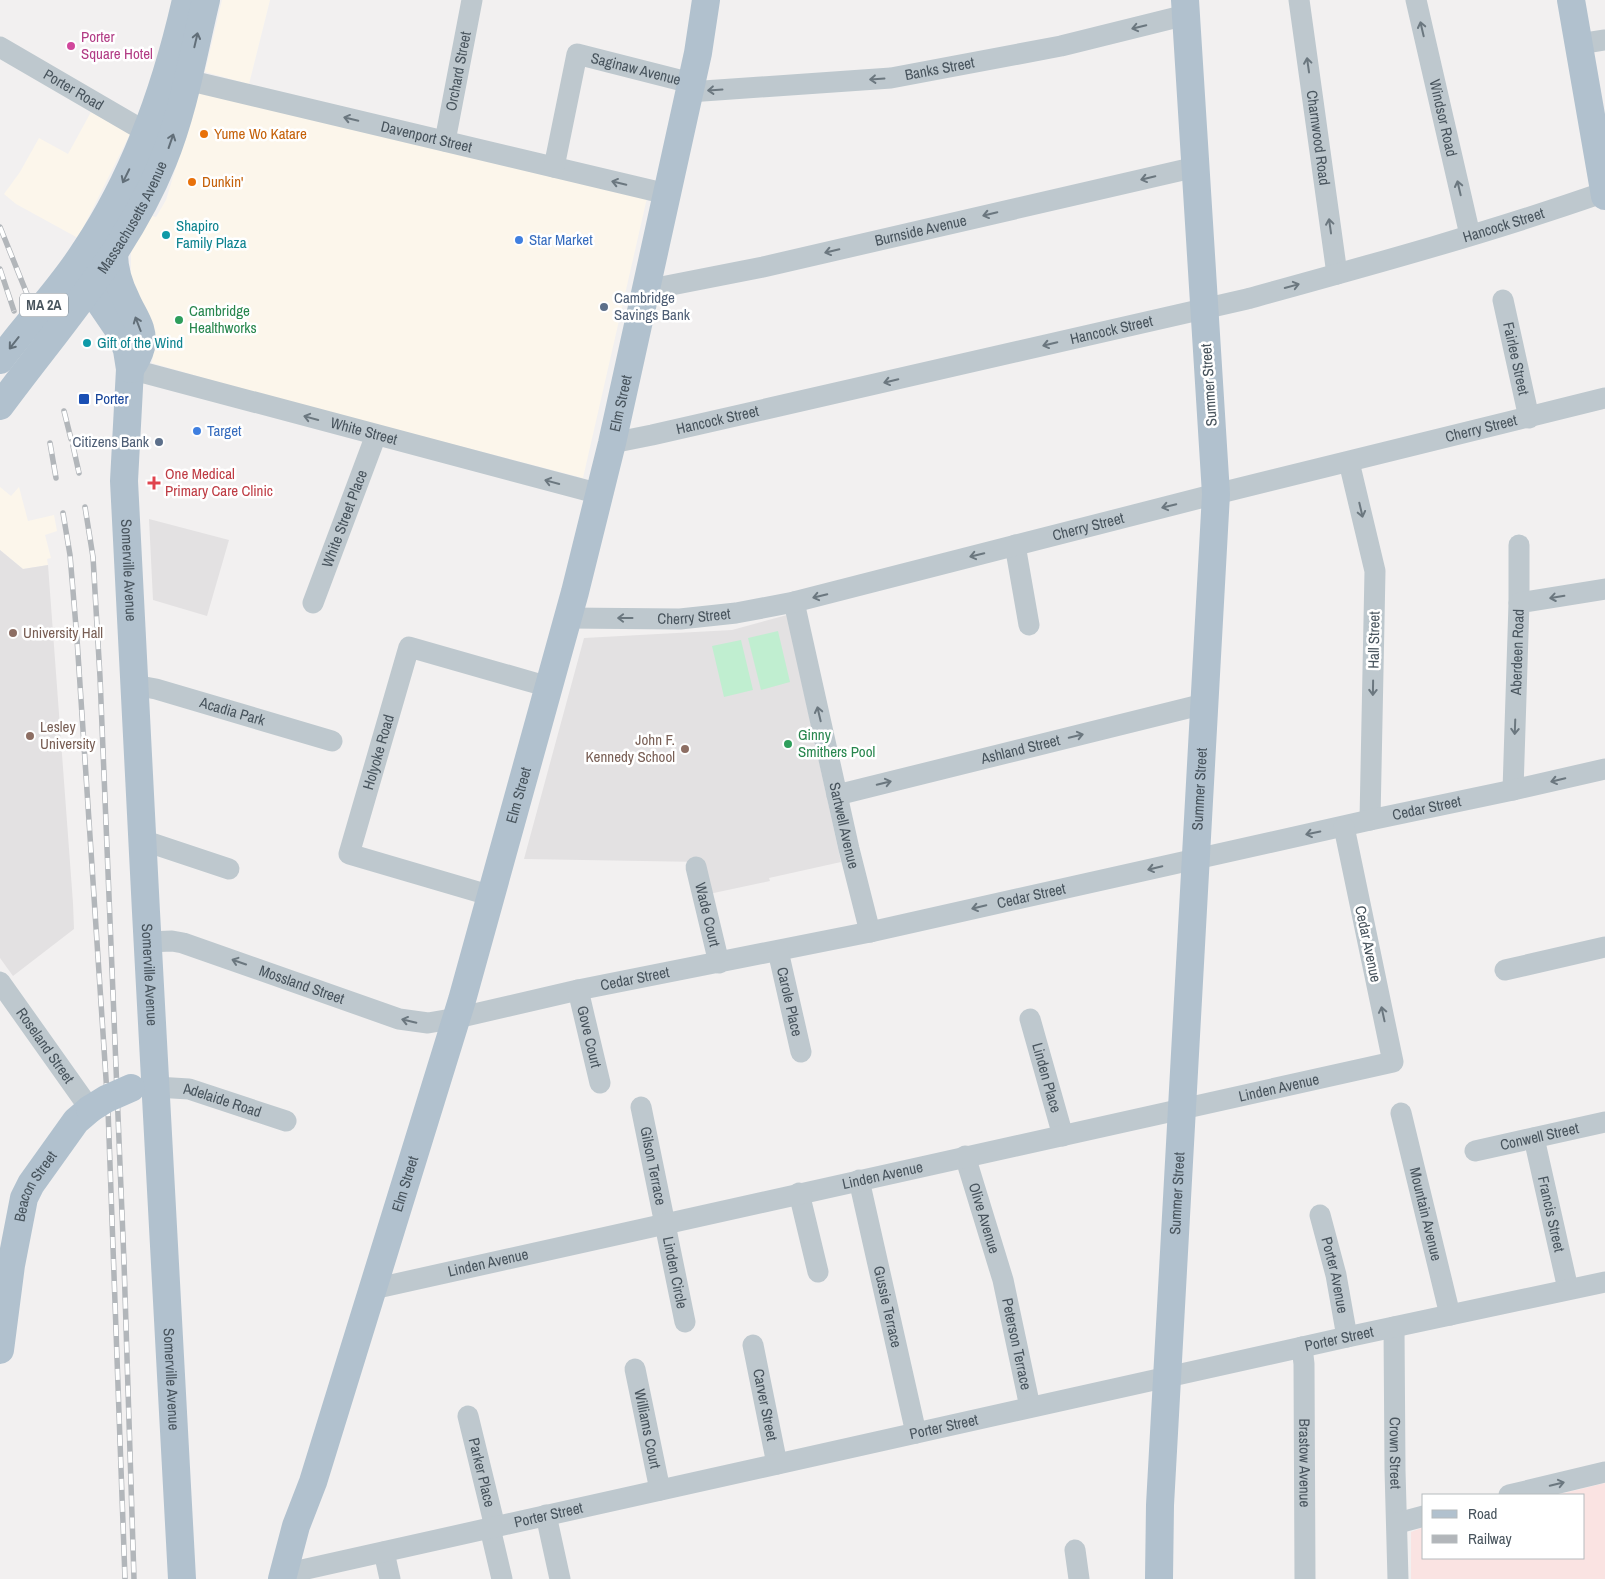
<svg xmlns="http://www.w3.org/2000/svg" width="1605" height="1579" viewBox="0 0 1605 1579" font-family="'Archivo Narrow',sans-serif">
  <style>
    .commercial { fill: #fcf6eb }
    .education { fill: #e3e1e2 }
    .medical { fill: #fae3e2 }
    .grass { fill: #c0eed0 }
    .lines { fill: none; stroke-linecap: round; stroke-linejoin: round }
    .minor { stroke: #bec8ce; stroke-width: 21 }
    .major { stroke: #b1c1ce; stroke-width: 28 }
    .rail-casing { stroke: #b2b6ba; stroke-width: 5.5 }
    .rail { stroke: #fff; stroke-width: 4; stroke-dasharray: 11; stroke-linecap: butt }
    .major-bridge { stroke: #b1c1ce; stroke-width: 28 }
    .oneway { stroke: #6b777f }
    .oneway2 { stroke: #626f79 }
    .hotel-dot { fill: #d1479c; stroke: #fff; stroke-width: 2 }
    .food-dot { fill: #e8710a; stroke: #fff; stroke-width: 2 }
    .culture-dot { fill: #0f9aa8; stroke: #fff; stroke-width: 2 }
    .shop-dot { fill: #3f7fe0; stroke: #fff; stroke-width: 2 }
    .service-dot { fill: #5c6f8a; stroke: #fff; stroke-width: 2 }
    .leisure-dot { fill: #2e9e5b; stroke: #fff; stroke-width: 2 }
    .transit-dot { fill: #1a4fb4; stroke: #fff; stroke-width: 2 }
    .health-dot { fill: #e0444e; stroke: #fff; stroke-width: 2 }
    .education-dot { fill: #8d6e63; stroke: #fff; stroke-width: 2 }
    .labels { text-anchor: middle; stroke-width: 5; stroke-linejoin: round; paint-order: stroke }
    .shield { fill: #fff; stroke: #7f878e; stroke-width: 1 }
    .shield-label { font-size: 14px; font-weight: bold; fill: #48545d }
    .hotel-label { font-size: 15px; fill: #b23c85; stroke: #fff; text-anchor: start }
    .street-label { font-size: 15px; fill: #48545d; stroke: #fff }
    .food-label { font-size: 15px; fill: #c56008; stroke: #fff; text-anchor: start }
    .culture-label { font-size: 15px; fill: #0d838f; stroke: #fff; text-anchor: start }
    .shop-label { font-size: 15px; fill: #366cbe; stroke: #fff; text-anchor: start }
    .service-label { font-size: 15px; fill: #4e5e75; stroke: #fff; text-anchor: start }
    .leisure-label { font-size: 15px; fill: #27864d; stroke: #fff; text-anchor: start }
    .transit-label { font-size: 15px; fill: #164399; stroke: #fff; text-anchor: start }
    .health-label { font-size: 15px; fill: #be3a42; stroke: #fff; text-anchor: start }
    .education-label { font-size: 15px; fill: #785e54; stroke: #fff; text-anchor: start }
  </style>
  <rect width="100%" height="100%" fill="#f2f0f0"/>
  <path class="commercial" d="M 222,0 L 270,0 L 249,84 L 205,72 Z
    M 199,91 L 647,198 L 583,478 L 266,396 L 152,363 L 154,346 L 131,279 L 131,253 L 134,241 L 152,216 L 156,217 L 166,200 Z
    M 91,112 L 130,134 L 78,238 L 16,204 L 4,194 L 20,172 L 39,138 L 68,154 Z
    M 0,487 L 11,496 L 19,487 L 28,521 L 54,515 L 57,531 L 45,535 L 51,558 L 47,559 L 48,565 L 23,569 L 0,550 Z"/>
  <path class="education" d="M 149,519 L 229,540 L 207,616 L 153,600 Z
    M 0,550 L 23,569 L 48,565 L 73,903 L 74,929 L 13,976 L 0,958 Z
    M 787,615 L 841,862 L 769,878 L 770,881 L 709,894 L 702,862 L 524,859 L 584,638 L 732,630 Z"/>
  <path class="medical" d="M 1605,1483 L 1605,1579 L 1411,1579 L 1411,1532 L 1424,1527 L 1424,1558 L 1584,1558 L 1584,1495 L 1556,1495 Z"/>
  <path class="grass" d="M 778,631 L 790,682 L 761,690 L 748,638 Z
    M 741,640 L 753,690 L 724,697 L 712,646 Z"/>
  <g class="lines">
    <g class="minor">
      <path id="s1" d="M 1299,0 L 1337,274"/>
      <path id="s2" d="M 1416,0 L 1470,235"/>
      <path d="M 1579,44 L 1605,40"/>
      <path id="s3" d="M 0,47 L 146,132"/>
      <path id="s4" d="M 187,80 L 667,194"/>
      <path id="s5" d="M 689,92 L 891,78 L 1061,46 L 1186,15"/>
      <path id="s6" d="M 445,141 L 472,0"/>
      <path id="s7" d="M 554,167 L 577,54 L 691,83"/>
      <path id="s8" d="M 646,290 L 763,267 L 1196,167"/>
      <path id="s9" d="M 1503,300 L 1529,418"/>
      <path id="s10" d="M 130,369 L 600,494"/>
      <path id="s11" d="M 612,443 L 652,435 L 1247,299 C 1367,266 1488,233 1605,192"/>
      <path d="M 1349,462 L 1375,571 L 1370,820"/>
      <path d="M 1015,545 L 1029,625"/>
      <path id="s12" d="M 794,602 L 849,849 L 870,932"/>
      <path id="s13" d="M 313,603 L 376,435"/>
      <path d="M 1519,603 L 1519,545"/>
      <path id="s14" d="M 568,618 L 680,619 L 736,613 L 794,602 L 1216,494 L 1605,398"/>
      <path id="s15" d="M 134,685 L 156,689 L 332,741"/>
      <path id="s16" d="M 1513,790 L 1519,603 L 1605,589"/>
      <path id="s17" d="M 837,795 L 1204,704"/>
      <path d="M 142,840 L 229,869"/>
      <path id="s18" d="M 696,867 L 719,963"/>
      <path id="s19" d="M 492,896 L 349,854 L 409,647 L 549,687"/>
      <path id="s20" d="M 147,942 L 172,941 L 183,943 L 399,1019 L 428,1023 L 457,1018 L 578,990 L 870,932 L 1370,820 L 1513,790 L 1605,769"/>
      <path id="s21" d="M 778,951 L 801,1052"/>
      <path d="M 1505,970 L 1605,947"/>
      <path id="s22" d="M 0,982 L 90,1109"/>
      <path id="s23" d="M 578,990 L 600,1083"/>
      <path id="s24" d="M 1030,1019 L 1063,1136"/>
      <path id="s25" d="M 156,1087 L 189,1089 L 286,1121"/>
      <path id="s26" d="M 641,1107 L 685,1322"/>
      <path id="s27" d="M 1401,1113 L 1450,1315"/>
      <path id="s28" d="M 1534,1138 L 1568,1289"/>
      <path id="s29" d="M 1475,1151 L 1605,1122"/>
      <path id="s30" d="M 965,1156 L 1003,1280 L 1030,1407"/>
      <path id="s31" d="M 859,1180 L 916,1433"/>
      <path d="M 799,1193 L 818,1272"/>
      <path id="s32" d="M 1320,1215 L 1336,1275 L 1347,1337"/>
      <path id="s33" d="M 373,1289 C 712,1211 1053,1140 1393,1062 L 1344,827"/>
      <path id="s34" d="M 1394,1327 L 1395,1470 L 1398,1579"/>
      <path id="s35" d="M 753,1345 L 777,1464"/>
      <path id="s36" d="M 1302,1347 L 1304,1364 L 1305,1579"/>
      <path id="s37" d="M 635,1369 L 660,1490"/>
      <path id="s38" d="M 468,1416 L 495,1527"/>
      <path d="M 1509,1495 L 1605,1472"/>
      <path d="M 546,1515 L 560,1579"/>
      <path d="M 1398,1523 L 1424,1516"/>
      <path d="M 490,1528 L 502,1579"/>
      <path d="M 1075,1550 L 1079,1579"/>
      <path d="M 384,1552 L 390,1579"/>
      <path id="s39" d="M 284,1574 L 1347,1337 L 1605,1282"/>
    </g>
    <g class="major">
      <path d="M 1571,0 L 1605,196"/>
      <path id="s40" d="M 87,249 L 83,263 L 85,276 L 90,288 L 120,332 L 127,350 L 130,369 L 124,481 L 146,912 L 182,1579"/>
      <path d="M 114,253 C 114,269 119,285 126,299 C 133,316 145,328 141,347 C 139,355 135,362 130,369"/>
      <path d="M 0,360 C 27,323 61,289 86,249 C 136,174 166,88 186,0"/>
      <path id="s41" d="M 0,406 C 58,327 126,253 163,161 C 184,110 193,54 206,0"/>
      <path id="s42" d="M 0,1350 L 11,1265 L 24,1198 L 31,1184 L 76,1121 L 90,1109"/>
      <path id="s43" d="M 282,1579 L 296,1526 L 313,1482 L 462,1000 L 575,592 L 612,443 L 698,53 L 706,0"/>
      <path id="s44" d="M 1159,1579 L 1160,1505 L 1216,494 L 1185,0"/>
    </g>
    <g class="rail-casing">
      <path id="rail" d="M 0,227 L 27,294
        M 0,269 L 14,311
        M 64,411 L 71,439
        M 50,443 L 56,478
        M 73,446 L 79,473
        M 85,507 L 93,557 L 100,677 L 124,1262 L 134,1579
        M 63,513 L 70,555 L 77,639 L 108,1109 L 125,1579"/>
    </g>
    <use href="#rail" class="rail"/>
    <path class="major-bridge" d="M 90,1109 L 106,1099 L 131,1088"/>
  </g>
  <defs><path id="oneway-shaft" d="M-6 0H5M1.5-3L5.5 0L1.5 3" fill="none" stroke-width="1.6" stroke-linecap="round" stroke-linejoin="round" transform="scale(1.25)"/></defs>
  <g class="oneway">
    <use href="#oneway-shaft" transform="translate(1139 27) rotate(166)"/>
    <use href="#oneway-shaft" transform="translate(1422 29) rotate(-103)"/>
    <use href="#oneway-shaft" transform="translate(1308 65) rotate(-98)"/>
    <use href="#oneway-shaft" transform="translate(877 79) rotate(176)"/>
    <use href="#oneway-shaft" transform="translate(715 90) rotate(176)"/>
    <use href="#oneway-shaft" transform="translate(351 119) rotate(-167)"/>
    <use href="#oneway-shaft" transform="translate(1148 178) rotate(167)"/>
    <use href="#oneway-shaft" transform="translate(619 183) rotate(-167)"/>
    <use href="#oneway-shaft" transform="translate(1459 188) rotate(-103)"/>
    <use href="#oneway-shaft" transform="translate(990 214) rotate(167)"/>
    <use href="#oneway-shaft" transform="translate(1330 226) rotate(-98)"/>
    <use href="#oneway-shaft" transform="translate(832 251) rotate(167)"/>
    <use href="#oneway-shaft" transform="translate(1292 286) rotate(-15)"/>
    <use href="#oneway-shaft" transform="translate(1050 344) rotate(167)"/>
    <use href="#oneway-shaft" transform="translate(891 381) rotate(167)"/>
    <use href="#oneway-shaft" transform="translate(311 418) rotate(-165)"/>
    <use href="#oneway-shaft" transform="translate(552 482) rotate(-165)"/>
    <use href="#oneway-shaft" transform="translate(1169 506) rotate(166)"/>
    <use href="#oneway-shaft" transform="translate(1361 510) rotate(77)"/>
    <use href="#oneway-shaft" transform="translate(977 555) rotate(166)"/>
    <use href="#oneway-shaft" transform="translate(820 596) rotate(166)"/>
    <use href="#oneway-shaft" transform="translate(1557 597) rotate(171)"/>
    <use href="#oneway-shaft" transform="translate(625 618) rotate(-180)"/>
    <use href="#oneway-shaft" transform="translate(1373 688) rotate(91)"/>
    <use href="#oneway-shaft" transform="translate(819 714) rotate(-103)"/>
    <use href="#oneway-shaft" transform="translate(1515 727) rotate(92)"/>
    <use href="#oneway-shaft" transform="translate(1076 736) rotate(-14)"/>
    <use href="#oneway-shaft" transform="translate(1558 780) rotate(167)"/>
    <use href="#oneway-shaft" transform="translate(884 783) rotate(-14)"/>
    <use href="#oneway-shaft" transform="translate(1313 833) rotate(168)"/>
    <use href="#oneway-shaft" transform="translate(1155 868) rotate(167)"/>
    <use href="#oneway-shaft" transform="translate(979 907) rotate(167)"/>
    <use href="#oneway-shaft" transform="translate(239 962) rotate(-161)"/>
    <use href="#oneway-shaft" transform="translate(1383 1014) rotate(-102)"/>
    <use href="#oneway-shaft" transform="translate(409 1021) rotate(-167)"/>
    <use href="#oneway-shaft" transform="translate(1557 1484) rotate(-14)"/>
  </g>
  <g class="oneway2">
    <use href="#oneway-shaft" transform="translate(196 40) rotate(-77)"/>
    <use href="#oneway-shaft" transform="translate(171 141) rotate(-71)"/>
    <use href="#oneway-shaft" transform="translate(126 176) rotate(116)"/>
    <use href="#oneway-shaft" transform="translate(138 324) rotate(-111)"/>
    <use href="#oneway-shaft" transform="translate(14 343) rotate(128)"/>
  </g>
  <circle class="hotel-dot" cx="71" cy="46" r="5"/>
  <g class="food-dot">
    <circle cx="204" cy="134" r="5"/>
    <circle cx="192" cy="182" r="5"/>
  </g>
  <g class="culture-dot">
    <circle cx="166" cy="235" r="5"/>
    <circle cx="87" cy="343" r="5"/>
  </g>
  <g class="shop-dot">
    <circle cx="519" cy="240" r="5"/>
    <circle cx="197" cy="431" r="5"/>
  </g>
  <g class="service-dot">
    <circle cx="604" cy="307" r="5"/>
    <circle cx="159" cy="442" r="5"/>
  </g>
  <g class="leisure-dot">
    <circle cx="179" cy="320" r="5"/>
    <circle cx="788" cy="744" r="5"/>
  </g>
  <rect class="transit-dot" x="78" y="393" width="12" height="12" rx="2.5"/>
  <path class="health-dot" d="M151.5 475.5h5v5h5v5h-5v5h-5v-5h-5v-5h5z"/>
  <g class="education-dot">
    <circle cx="13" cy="633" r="5"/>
    <circle cx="30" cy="736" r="5"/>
    <circle cx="685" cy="749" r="5"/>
  </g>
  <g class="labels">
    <rect class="shield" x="20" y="293.5" width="48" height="23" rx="4"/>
    <g class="shield-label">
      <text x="44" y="310">MA 2A</text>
    </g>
    <g class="hotel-label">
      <text x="81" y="42">Porter<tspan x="81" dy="17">Square Hotel</tspan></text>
    </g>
    <g class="street-label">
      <text dy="5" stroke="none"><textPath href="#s7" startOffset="176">Saginaw Avenue</textPath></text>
      <text dy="5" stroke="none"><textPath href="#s5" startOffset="252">Banks Street</textPath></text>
      <text dy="5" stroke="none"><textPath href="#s6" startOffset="71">Orchard Street</textPath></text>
      <text dy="5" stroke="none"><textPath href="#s3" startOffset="85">Porter Road</textPath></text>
      <text dy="5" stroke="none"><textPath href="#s2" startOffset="121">Windsor Road</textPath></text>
      <text dy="5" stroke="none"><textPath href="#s4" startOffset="246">Davenport Street</textPath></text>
      <text dy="5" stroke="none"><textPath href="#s1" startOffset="139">Charnwood Road</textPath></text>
      <text dy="5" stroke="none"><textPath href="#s41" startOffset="231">Massachusetts Avenue</textPath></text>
      <text dy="5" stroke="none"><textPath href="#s11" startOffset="918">Hancock Street</textPath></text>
      <text dy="5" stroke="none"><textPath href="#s8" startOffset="281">Burnside Avenue</textPath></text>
      <text dy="5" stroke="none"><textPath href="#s11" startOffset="512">Hancock Street</textPath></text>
      <text dy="5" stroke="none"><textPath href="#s9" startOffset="60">Fairlee Street</textPath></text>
      <text transform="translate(1209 385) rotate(-94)" y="5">Summer Street</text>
      <text dy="5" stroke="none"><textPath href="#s43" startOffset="1224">Elm Street</textPath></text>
      <text dy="5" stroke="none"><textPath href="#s11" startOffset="108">Hancock Street</textPath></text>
      <text dy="5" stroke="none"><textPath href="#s14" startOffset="936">Cherry Street</textPath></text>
      <text dy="5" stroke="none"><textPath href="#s10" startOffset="242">White Street</textPath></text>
      <text dy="5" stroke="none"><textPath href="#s13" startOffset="90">White Street Place</textPath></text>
      <text dy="5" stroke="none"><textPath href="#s14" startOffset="531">Cherry Street</textPath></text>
      <text dy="5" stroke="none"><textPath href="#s40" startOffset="334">Somerville Avenue</textPath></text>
      <text dy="5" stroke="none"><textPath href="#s14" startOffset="126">Cherry Street</textPath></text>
      <text transform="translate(1374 640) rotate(-89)" y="5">Hall Street</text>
      <text dy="5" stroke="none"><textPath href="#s16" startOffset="138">Aberdeen Road</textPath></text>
      <text dy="5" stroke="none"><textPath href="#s15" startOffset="102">Acadia Park</textPath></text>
      <text dy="5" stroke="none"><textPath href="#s17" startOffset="189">Ashland Street</textPath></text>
      <text dy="5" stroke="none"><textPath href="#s19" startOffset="255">Holyoke Road</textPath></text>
      <text dy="5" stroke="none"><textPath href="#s44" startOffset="791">Summer Street</textPath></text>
      <text dy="5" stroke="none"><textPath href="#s43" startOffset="819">Elm Street</textPath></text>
      <text dy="5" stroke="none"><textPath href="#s20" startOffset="1316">Cedar Street</textPath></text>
      <text dy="5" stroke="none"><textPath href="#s12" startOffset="229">Sartwell Avenue</textPath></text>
      <text dy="5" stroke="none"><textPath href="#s20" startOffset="911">Cedar Street</textPath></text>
      <text dy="5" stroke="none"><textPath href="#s18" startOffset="49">Wade Court</textPath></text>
      <text transform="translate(1368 944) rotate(78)" y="5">Cedar Avenue</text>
      <text dy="5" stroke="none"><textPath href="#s40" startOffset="739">Somerville Avenue</textPath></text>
      <text dy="5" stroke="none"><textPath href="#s20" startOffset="506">Cedar Street</textPath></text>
      <text dy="5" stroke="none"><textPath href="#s20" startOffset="162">Mossland Street</textPath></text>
      <text dy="5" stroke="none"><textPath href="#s21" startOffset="52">Carole Place</textPath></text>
      <text dy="5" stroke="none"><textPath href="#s23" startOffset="48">Gove Court</textPath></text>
      <text dy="5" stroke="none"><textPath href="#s22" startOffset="78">Roseland Street</textPath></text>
      <text dy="5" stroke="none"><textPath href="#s24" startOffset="61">Linden Place</textPath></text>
      <text dy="5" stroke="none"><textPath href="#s33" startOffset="928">Linden Avenue</textPath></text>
      <text dy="5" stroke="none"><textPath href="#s25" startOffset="68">Adelaide Road</textPath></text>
      <text dy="5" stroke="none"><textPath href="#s29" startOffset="66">Conwell Street</textPath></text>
      <text dy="5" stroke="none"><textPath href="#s26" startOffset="60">Gilson Terrace</textPath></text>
      <text dy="5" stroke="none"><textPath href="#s33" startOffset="522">Linden Avenue</textPath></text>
      <text dy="5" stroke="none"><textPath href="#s43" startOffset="414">Elm Street</textPath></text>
      <text dy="5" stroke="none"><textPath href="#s42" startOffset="169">Beacon Street</textPath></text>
      <text dy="5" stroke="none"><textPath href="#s44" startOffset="386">Summer Street</textPath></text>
      <text dy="5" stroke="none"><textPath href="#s27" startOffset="104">Mountain Avenue</textPath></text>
      <text dy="5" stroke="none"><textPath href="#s28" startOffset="78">Francis Street</textPath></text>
      <text dy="5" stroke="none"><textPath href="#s30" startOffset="65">Olive Avenue</textPath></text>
      <text dy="5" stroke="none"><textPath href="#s33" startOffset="118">Linden Avenue</textPath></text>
      <text dy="5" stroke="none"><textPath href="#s26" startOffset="169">Linden Circle</textPath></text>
      <text dy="5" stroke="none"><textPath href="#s32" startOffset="62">Porter Avenue</textPath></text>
      <text dy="5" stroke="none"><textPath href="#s31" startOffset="130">Gussie Terrace</textPath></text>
      <text dy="5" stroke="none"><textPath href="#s39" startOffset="1081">Porter Street</textPath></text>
      <text dy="5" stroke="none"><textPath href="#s30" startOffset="195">Peterson Terrace</textPath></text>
      <text dy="5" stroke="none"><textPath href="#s40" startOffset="1144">Somerville Avenue</textPath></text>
      <text dy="5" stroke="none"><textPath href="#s35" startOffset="61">Carver Street</textPath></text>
      <text dy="5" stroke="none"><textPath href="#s39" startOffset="676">Porter Street</textPath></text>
      <text dy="5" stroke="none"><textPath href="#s37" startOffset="61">Williams Court</textPath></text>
      <text dy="5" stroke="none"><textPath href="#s34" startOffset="126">Crown Street</textPath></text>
      <text dy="5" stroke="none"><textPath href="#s36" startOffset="116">Brastow Avenue</textPath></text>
      <text dy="5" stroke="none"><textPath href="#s38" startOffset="58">Parker Place</textPath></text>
      <text dy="5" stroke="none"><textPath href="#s39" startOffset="271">Porter Street</textPath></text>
    </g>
    <g class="food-label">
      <text x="214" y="139">Yume Wo Katare</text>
      <text x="202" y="187">Dunkin'</text>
    </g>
    <g class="culture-label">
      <text x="176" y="231">Shapiro<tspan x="176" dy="17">Family Plaza</tspan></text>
      <text x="97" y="348">Gift of the Wind</text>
    </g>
    <g class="shop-label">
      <text x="529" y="245">Star Market</text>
      <text x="207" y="436">Target</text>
    </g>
    <g class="service-label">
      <text x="614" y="303">Cambridge<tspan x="614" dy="17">Savings Bank</tspan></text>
      <text x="149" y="447" text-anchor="end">Citizens Bank</text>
    </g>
    <g class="leisure-label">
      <text x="189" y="316">Cambridge<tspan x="189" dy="17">Healthworks</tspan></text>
      <text x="798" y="740">Ginny<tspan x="798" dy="17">Smithers Pool</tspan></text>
    </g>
    <g class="transit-label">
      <text x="95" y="404">Porter</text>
    </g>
    <g class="health-label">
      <text x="165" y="479">One Medical<tspan x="165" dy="17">Primary Care Clinic</tspan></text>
    </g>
    <g class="education-label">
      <text x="23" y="638">University Hall</text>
      <text x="40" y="732">Lesley<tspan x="40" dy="17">University</tspan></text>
      <text x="675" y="745" text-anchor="end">John F.<tspan x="675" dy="17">Kennedy School</tspan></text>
    </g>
  </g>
  <rect x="1422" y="1494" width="162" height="65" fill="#ffffff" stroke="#b6bbbe"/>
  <rect x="1432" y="1510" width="25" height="8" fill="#b1c1ce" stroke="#b6bbbe"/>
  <text x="1468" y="1519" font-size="15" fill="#48545d">Road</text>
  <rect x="1432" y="1535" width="25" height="8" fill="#b2b6ba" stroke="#b6bbbe"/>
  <text x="1468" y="1544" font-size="15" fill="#48545d">Railway</text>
</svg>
